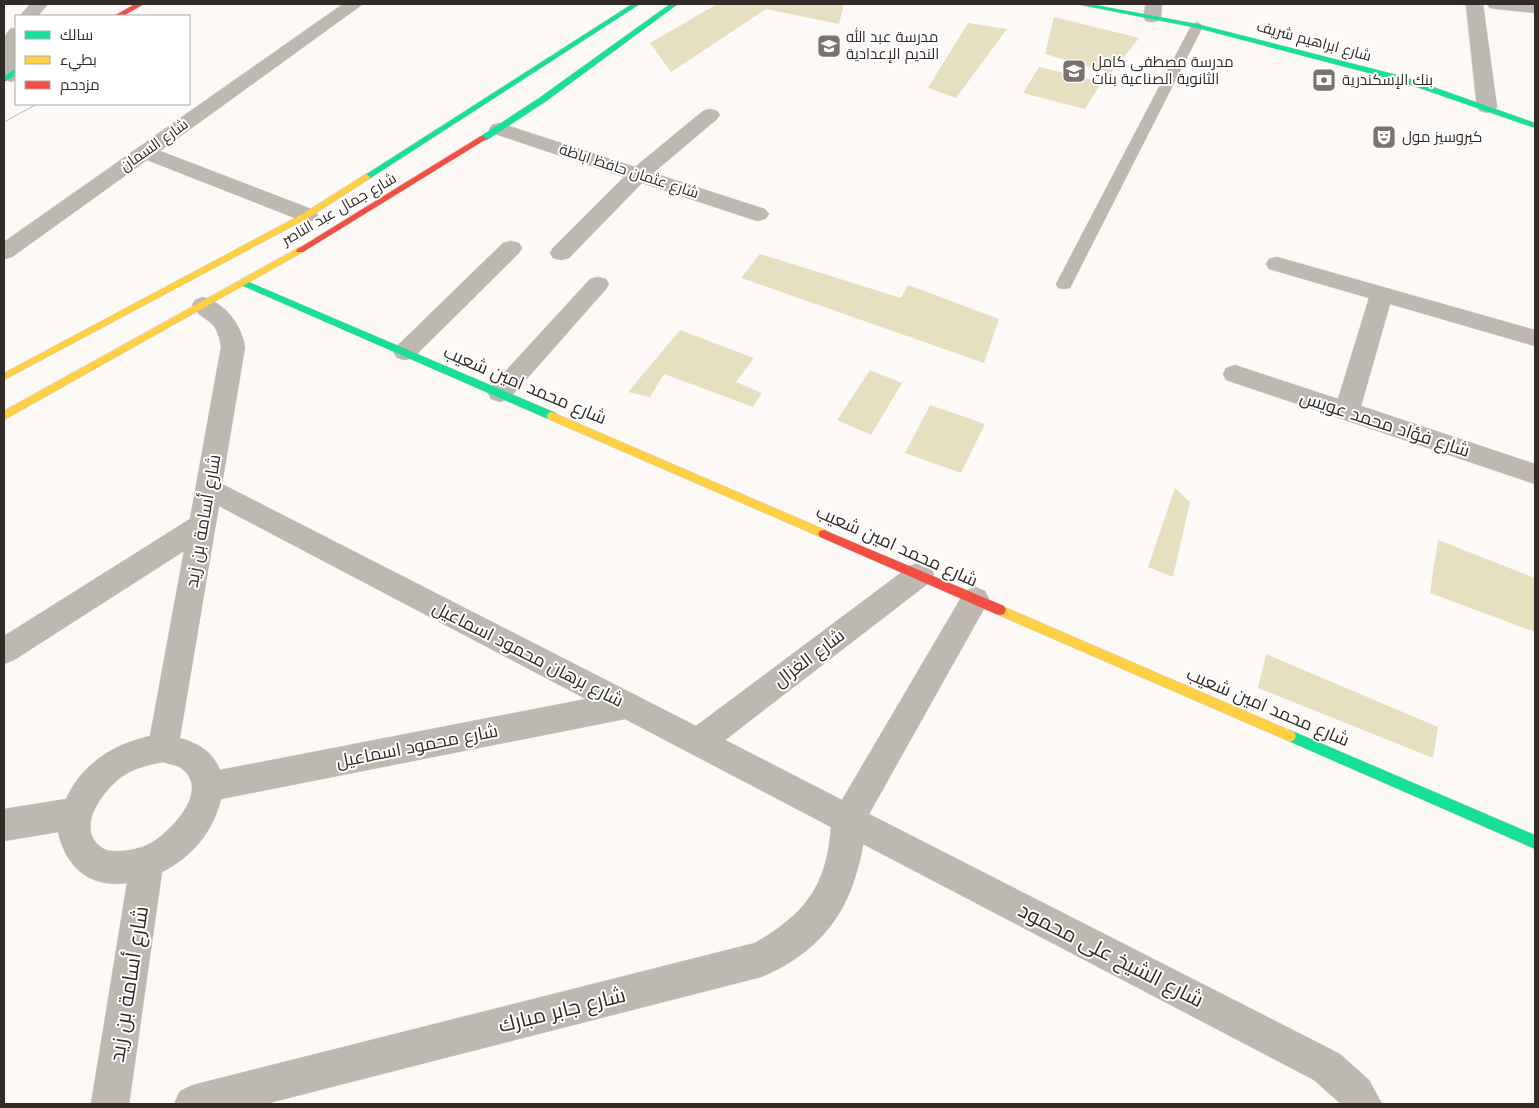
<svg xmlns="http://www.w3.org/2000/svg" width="1539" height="1108" viewBox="0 0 1539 1108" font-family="Inter,Cairo,sans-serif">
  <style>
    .green { fill: #e6e0c0 }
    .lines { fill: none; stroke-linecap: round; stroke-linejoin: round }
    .lane-casing { stroke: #d7d4d2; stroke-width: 1 }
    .street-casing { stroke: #d7d4d2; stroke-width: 1 }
    .fast-casing { stroke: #d7d4d2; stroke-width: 1 }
    .slow-casing { stroke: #d7d4d2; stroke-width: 1 }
    .jam-casing { stroke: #d7d4d2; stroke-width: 1 }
    .lane { fill: #bdb8b0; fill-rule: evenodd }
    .street { fill: #bdb8b0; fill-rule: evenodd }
    .fast { fill: #16e098; fill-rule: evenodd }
    .slow { fill: #ffcf43; fill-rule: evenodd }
    .jam { fill: #f24e42; fill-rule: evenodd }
    .tram { stroke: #bfbab6; stroke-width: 1 }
    .labels { text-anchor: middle; stroke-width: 4; stroke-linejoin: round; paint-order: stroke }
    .far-poi-label { font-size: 15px; fill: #322b27; stroke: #fff; text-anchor: start }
    .far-street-label { font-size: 15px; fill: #322b27; stroke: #fff }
    .street-label { font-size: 18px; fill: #322b27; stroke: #fff }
    .near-street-label { font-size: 21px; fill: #322b27; stroke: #fff }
  </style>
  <rect width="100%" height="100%" fill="#fcf9f7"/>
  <path class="green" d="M 717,4 L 844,4 L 839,24 L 766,9 L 671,72 L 650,43 Z
    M 1054,17 L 1139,38 L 1111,73 L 1045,54 Z
    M 968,23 L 1007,29 L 956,98 L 928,88 Z
    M 1039,67 L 1102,82 L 1085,109 L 1023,93 Z
    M 760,254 L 901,298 L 908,285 L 999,319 L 984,363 L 741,278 Z
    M 680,330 L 754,358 L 736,382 L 762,393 L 753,407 L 664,374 L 650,397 L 628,392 Z
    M 870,370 L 902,383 L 871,435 L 837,420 Z
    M 930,405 L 985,424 L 961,473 L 905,453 Z
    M 1175,488 L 1190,502 L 1173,577 L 1148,567 Z
    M 1438,540 L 1535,578 L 1535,632 L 1430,593 Z
    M 1266,654 L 1438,727 L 1433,758 L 1258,688 Z"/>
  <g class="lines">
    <g class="lane-casing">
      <path id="lane" d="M 1197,22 L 1203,26 L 1072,284 L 1070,288 L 1064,289 L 1058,288 L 1056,284 L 1191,26 Z"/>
    </g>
    <g class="street-casing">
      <path id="street" d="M 30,4 L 48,4 L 38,16 L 20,16 Z
        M 343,4 L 363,4 L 160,151 L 314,210 L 318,215 L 314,220 L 307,222 L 300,220 L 147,160 L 12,257 L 4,259 L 4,242 Z
        M 1146,4 L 1162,4 L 1161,17 L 1158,21 L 1152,22 L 1146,21 L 1143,17 Z
        M 1466,4 L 1483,4 L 1497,107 L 1494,111 L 1487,113 L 1480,111 L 1477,107 Z
        M 1487,4 L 1535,4 L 1535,13 L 1496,9 L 1490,8 Z
        M 16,28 L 16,80 L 11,82 L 4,79 L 4,38 L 10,29 Z
        M 710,109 L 717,111 L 720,115 L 717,119 L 653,173 L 765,209 L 769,214 L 765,219 L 758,221 L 751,219 L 642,183 L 569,258 L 561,260 L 553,258 L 550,253 L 553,248 L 624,177 L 492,133 L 489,129 L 492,125 L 499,123 L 506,125 L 635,167 L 703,111 Z
        M 511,241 L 519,243 L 522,248 L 519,253 L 413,358 L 405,360 L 397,358 L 393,352 L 397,346 L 503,243 Z
        M 1277,257 L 1535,330 L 1535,346 L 1390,304 L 1361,406 L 1535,464 L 1535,484 L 1226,380 L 1223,374 L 1226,368 L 1235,365 L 1338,399 L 1369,298 L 1269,269 L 1266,264 L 1269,259 Z
        M 598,277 L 606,279 L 609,284 L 606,289 L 509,399 L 500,402 L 491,399 L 488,393 L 491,387 L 590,279 Z
        M 203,297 C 226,304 241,324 245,347 L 222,484 L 696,726 L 910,566 L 920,562 L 930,566 L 934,574 L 930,582 L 725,740 L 842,800 L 965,591 L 975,587 L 985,591 L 989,599 L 985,607 L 869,814 L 1340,1054 L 1369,1080 L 1382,1104 L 1341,1104 L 1314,1080 L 863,844 C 862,854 859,864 856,874 C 842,924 809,957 761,977 L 265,1104 L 174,1104 L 180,1091 L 193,1085 L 755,943 C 805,914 827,886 831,827 L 625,719 L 221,799 C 212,833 193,856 162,872 L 129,1104 L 91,1104 L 127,883 C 89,888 66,867 58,832 L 4,841 L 4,809 L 66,799 C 83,763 112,745 150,736 L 184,551 L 14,660 L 4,664 L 4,636 L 190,519 L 221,347 C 217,316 203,324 192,305 L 195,300 ZM 219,506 L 586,699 L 220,770 C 212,751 199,744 180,738 ZM 163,762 C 168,764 177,765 181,768 C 210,789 175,826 156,840 C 145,848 127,852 113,851 C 105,851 99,847 94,840 C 81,819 105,790 120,778 C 133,768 148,765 163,762 Z"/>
    </g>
    <g class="fast-casing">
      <path id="fast" d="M 632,4 L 640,4 L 369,179 L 366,180 L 362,177 Z
        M 670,4 L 678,4 L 545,102 L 487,140 L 481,140 L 481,136 L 539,98 Z
        M 1076,4 L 1090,4 L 1197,24 L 1405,77 L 1535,123 L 1535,128 L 1399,81 L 1197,28 Z
        M 13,70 L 16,70 L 16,75 L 4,82 L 4,77 Z
        M 244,280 L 556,413 L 557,416 L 556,419 L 548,419 L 241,285 L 239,283 Z
        M 1290,730 L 1535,835 L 1535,849 L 1286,740 L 1284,736 L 1286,732 Z"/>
    </g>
    <g class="slow-casing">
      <path id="slow" d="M 366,174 L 370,177 L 369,179 L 310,217 L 4,380 L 4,373 L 304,213 Z
        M 300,247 L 304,250 L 303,252 L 4,420 L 4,411 Z
        M 552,412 L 828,531 L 830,534 L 828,537 L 820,537 L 548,419 L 547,416 L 548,413 Z
        M 1000,605 L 1294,732 L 1296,736 L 1294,740 L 1290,742 L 1286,740 L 996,614 L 994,610 L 996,606 Z"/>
    </g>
    <g class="jam-casing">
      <path id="jam" d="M 135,4 L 144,4 L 123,16 L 114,16 Z
        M 481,136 L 488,138 L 303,252 L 297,252 L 296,250 Z
        M 824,530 L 1004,606 L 1006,610 L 1004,614 L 1000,615 L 996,614 L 820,537 L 818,534 L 820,531 Z"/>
    </g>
    <use href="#lane" class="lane"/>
    <use href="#street" class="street"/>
    <use href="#fast" class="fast"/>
    <use href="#slow" class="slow"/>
    <use href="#jam" class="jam"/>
    <path class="tram" d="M 4,122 L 37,104"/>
  </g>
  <defs>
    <g id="school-square" transform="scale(1.25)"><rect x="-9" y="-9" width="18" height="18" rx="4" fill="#797370" stroke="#fff"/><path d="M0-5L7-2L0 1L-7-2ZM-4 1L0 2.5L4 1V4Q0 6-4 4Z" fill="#fff"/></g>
    <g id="bank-square" transform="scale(1.25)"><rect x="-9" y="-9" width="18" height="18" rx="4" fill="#797370" stroke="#fff"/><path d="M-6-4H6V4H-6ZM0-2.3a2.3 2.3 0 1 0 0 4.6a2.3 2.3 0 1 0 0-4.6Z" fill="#fff"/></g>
    <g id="theatre-square" transform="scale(1.25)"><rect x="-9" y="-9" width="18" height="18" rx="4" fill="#797370" stroke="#fff"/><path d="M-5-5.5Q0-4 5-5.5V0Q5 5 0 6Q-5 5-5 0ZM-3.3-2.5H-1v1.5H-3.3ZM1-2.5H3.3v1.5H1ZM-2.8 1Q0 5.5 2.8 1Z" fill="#fff"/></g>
  </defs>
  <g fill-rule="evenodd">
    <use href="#school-square" x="829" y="46"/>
    <use href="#school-square" x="1074" y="71"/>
    <use href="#bank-square" x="1324" y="80"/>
    <use href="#theatre-square" x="1384" y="137"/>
  </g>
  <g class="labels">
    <g class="far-poi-label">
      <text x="846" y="42">مدرسة عبد الله<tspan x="846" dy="17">النديم الإعدادية</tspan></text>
      <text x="1092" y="67">مدرسة مصطفى كامل<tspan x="1092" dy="17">الثانوية الصناعية بنات</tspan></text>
      <text x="1342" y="85">بنك الإسكندرية</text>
      <text x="1402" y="142">كيروسيز مول</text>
    </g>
    <g class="far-street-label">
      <text transform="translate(1314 41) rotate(15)" y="5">شارع ابراهيم شريف</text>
      <text transform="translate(154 145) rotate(-35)" y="5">شارع السمان</text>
      <text transform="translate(629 171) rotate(18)" y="5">شارع عثمان حافظ اباظة</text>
      <text transform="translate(339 209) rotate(-30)" y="5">شارع جمال عبد الناصر</text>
    </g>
    <g class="street-label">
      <text transform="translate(525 385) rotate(23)" y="6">شارع محمد امين شعيب</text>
      <text transform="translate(1385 424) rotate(18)" y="6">شارع فؤاد محمد عويس</text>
      <text transform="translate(203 521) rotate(-80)" y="6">شارع أسامة بن زيد</text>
      <text transform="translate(897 546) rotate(24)" y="6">شارع محمد امين شعيب</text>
      <text transform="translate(528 654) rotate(27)" y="6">شارع برهان محمود اسماعيل</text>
      <text transform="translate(809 658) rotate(-37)" y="6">شارع الغزال</text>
      <text transform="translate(1268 707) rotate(23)" y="6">شارع محمد امين شعيب</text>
      <text transform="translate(417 746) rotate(-11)" y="6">شارع محمود اسماعيل</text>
    </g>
    <g class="near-street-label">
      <text transform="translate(1111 955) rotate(27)" y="7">شارع الشيخ على محمود</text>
      <text transform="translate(129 984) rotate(-81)" y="7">شارع أسامة بن زيد</text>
      <text transform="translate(562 1010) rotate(-14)" y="7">شارع جابر مبارك</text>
    </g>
  </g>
  <rect width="1539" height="1108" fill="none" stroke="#322b27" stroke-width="10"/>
  <rect x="15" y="15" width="175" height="90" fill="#ffffff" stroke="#adaaa9"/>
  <rect x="25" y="31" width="25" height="8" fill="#16e098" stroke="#adaaa9"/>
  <text x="60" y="40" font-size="15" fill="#322b27">سالك</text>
  <rect x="25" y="56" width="25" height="8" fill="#ffcf43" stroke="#adaaa9"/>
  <text x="60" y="65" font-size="15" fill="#322b27">بطيء</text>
  <rect x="25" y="81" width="25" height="8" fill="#f24e42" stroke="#adaaa9"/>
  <text x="60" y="90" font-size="15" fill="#322b27">مزدحم</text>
</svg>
